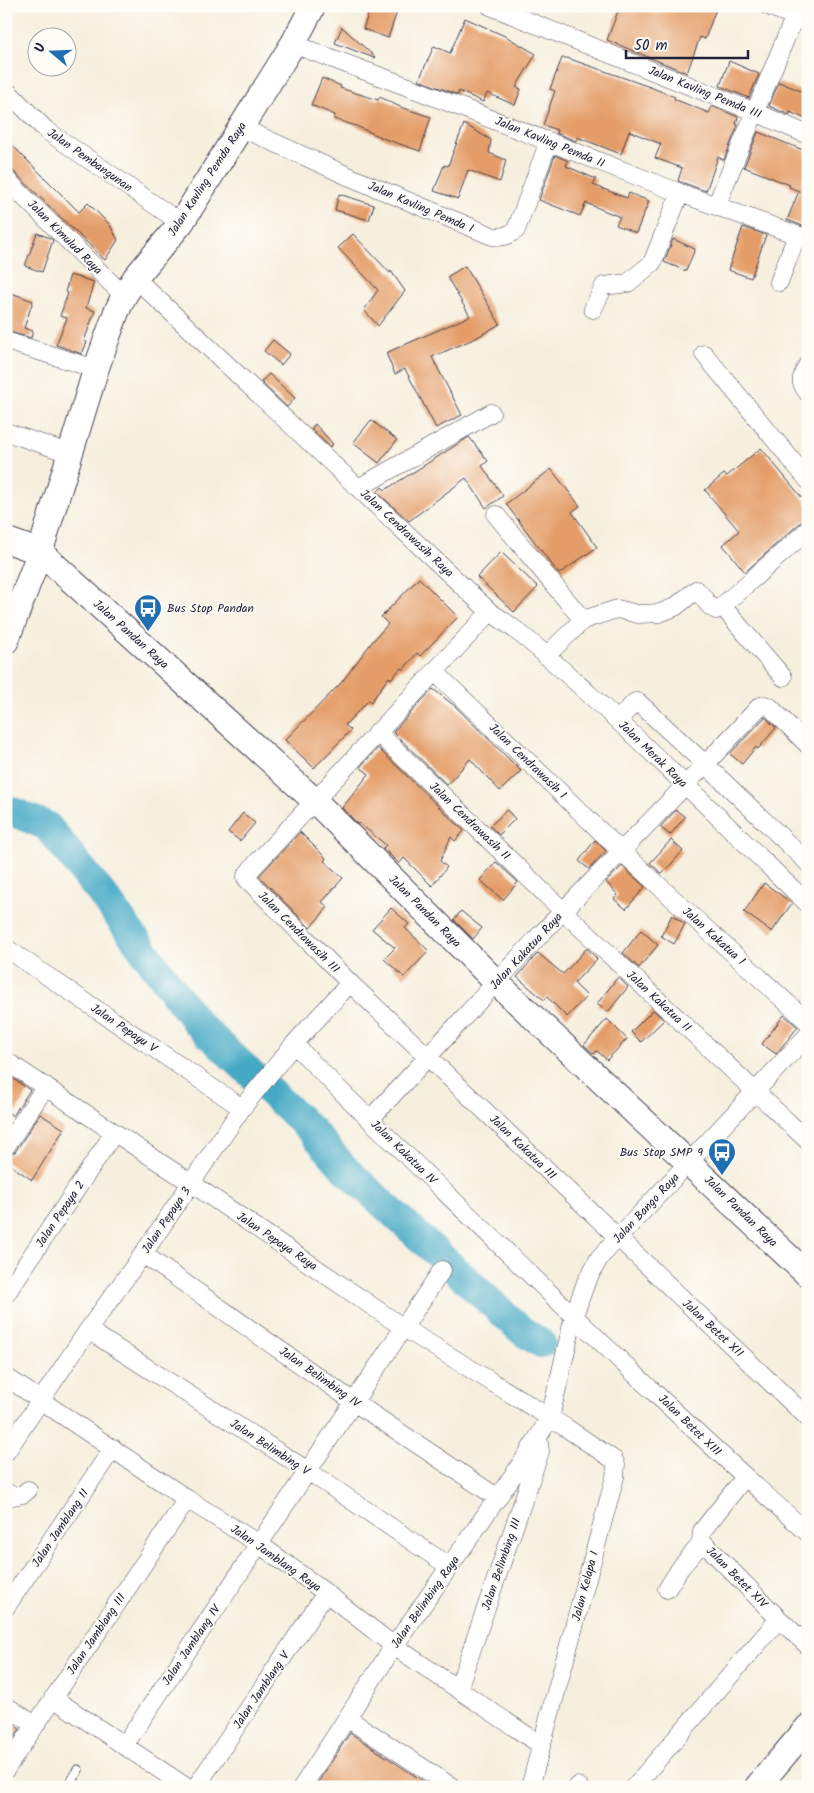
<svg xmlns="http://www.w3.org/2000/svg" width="814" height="1793" viewBox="0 0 814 1793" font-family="Kalam,sans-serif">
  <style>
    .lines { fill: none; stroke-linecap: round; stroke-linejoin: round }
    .river { stroke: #45a9c5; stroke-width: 30 }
    .building { fill: #e49d68 }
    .lane-casing { stroke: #424153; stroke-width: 11 }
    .street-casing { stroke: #424153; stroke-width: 19 }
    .secondary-casing { stroke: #424153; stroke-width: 27 }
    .lane { stroke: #fff; stroke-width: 9 }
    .street { stroke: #fff; stroke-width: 18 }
    .secondary { stroke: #fff; stroke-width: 25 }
    .labels { text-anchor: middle; stroke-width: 4; stroke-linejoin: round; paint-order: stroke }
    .street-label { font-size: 12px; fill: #22223b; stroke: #fdfcf7 }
    .poi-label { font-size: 12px; fill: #22223b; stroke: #fdfcf7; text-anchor: start }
  </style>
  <rect width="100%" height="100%" fill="#fdfcf7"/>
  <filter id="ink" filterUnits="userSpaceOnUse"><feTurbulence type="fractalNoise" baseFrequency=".02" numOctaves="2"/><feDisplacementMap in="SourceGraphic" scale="10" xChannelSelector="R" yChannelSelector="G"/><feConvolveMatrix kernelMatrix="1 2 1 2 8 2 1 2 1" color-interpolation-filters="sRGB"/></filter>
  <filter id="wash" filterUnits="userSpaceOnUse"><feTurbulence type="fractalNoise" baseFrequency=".0096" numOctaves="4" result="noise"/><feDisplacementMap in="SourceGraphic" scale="20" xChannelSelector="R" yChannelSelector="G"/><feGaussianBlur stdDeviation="1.12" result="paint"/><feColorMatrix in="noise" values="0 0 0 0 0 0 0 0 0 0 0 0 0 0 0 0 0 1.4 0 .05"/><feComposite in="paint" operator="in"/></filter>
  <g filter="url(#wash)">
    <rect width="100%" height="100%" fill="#f7efde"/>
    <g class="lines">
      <path class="river" d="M 6,809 L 47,826 L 105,898 L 197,1023 L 310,1129 L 346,1170 L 522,1331 L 541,1343"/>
    </g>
    <g id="blocks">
      <path class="building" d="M 371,6 L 399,6 L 388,38 L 363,29 Z
        M 620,6 L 717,6 L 705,39 L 700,37 L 687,73 L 607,40 Z
        M 465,18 L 507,37 L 536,54 L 516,87 L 521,89 L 515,105 L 487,93 L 483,102 L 459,91 L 458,95 L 419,80 L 434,46 L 450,53 Z
        M 342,27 L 375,57 L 374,58 L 335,43 Z
        M 562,58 L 567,58 L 590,66 L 650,87 L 675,97 L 674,99 L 709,113 L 712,106 L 738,117 L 736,124 L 738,125 L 724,160 L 718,157 L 706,191 L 678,181 L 682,168 L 655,158 L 661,144 L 629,131 L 621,154 L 577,137 L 576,141 L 556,133 L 557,130 L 543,125 L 555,91 L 550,89 Z
        M 729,61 L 759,74 L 749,98 L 720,86 Z
        M 322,78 L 341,86 L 340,88 L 378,100 L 380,97 L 400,107 L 431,117 L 420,151 L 385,139 L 356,126 L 334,119 L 335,115 L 311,105 Z
        M 779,82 L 808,94 L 808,120 L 790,112 L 789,115 L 769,106 Z
        M 464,124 L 491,140 L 489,153 L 506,160 L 500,182 L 468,170 L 458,199 L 434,191 L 444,165 L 448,166 Z
        M 758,132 L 808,152 L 808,228 L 787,220 L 799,191 L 789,187 L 790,185 L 744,167 Z
        M 6,139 L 79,212 L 88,203 L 110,225 L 118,240 L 105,260 L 13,171 L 6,169 Z
        M 555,155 L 568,161 L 566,166 L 596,179 L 593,185 L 627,198 L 629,193 L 649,201 L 636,233 L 616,225 L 620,217 L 586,203 L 580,216 L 539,200 Z
        M 339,194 L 374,205 L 369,220 L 335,210 Z
        M 743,227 L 766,235 L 751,278 L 728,270 Z
        M 37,233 L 50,238 L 53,240 L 42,272 L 25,266 Z
        M 353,234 L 390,273 L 391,271 L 405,291 L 378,326 L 364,310 L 378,290 L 338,248 Z
        M 673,239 L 695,249 L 686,271 L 664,262 Z
        M 465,266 L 500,324 L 476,338 L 432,357 L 462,415 L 436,428 L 405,369 L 395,374 L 386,353 L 470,316 L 447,277 Z
        M 70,275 L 94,282 L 86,308 L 95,311 L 84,341 L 87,342 L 82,354 L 56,345 L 67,318 L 60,316 L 68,293 L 65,292 Z
        M 6,291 L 33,301 L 24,328 L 33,331 L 31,338 L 6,331 Z
        M 273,340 L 290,354 L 281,365 L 264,351 Z
        M 269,374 L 295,398 L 287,407 L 261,382 Z
        M 371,420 L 397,440 L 379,463 L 353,443 Z
        M 315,424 L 333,444 L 330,447 L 311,429 Z
        M 469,437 L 488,461 L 482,466 L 503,496 L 486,508 L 466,478 L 409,521 L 377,492 L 382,487 L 385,490 Z
        M 761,448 L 808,505 L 808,520 L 801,522 L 745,572 L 723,545 L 739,531 L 705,490 L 724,474 L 727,476 Z
        M 551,469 L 580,506 L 572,512 L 597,547 L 559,574 L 506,504 Z
        M 501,552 L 538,587 L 514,612 L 477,577 Z
        M 419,578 L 458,617 L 420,656 L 417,653 L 403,670 L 401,668 L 391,679 L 389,677 L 371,702 L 369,700 L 345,725 L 351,730 L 314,768 L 285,740 L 341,683 L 372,642 L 388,624 L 381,617 Z
        M 433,689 L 456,707 L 521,771 L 500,791 L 470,759 L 447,785 L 393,732 Z
        M 765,717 L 776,728 L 758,749 L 756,747 L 742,764 L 730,754 Z
        M 378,748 L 464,831 L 455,841 L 451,837 L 440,861 L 447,867 L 432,886 L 404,858 L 399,864 L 383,848 L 386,845 L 359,823 L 358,824 L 342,808 L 369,774 L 360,767 Z
        M 507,810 L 515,819 L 499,835 L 490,826 Z
        M 676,810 L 685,817 L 670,835 L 660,827 Z
        M 243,813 L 255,823 L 240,841 L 228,832 Z
        M 300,832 L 326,858 L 324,861 L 343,878 L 322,902 L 328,907 L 310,928 L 259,876 Z
        M 595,840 L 606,851 L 589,869 L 579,861 Z
        M 671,840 L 683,851 L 662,874 L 650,863 Z
        M 496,862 L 518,882 L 503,900 L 480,880 Z
        M 622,866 L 645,887 L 626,909 L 614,899 L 618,895 L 606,882 Z
        M 764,883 L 792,903 L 772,932 L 744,912 Z
        M 391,908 L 409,924 L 405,928 L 429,951 L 404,977 L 384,959 L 395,948 L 372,929 Z
        M 461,911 L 482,928 L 473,939 L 454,920 Z
        M 672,915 L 685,924 L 674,944 L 661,936 Z
        M 641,930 L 658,945 L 639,968 L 623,953 Z
        M 587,948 L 597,959 L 574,983 L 587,996 L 567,1017 L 547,997 L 544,1000 L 517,977 L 538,953 L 563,974 Z
        M 618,977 L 628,987 L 608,1012 L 597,1004 Z
        M 653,1010 L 664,1020 L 641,1042 L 631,1032 Z
        M 784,1015 L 798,1027 L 776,1054 L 762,1044 Z
        M 607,1019 L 627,1039 L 607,1060 L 597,1051 L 594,1054 L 584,1045 Z
        M 6,1074 L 30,1090 L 13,1116 L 6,1111 Z
        M 40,1114 L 64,1129 L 32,1180 L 6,1162 L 6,1156 L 15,1152 Z
        M 6,1719 L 20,1729 L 6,1750 Z
        M 350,1733 L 432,1787 L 315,1787 Z"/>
    </g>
  </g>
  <g filter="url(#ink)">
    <use href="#blocks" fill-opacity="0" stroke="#424153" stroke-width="1"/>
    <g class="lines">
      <g class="lane-casing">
        <path id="lane" d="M 67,1787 L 78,1770"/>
      </g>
      <g class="street-casing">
        <path id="street" d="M 490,6 L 755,112 L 808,135
          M 768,6 L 808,22
          M 293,44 L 422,92 L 680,193 L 808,239
          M 6,90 L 46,130 L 181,223
          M 240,127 L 350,177 L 492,236 C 502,238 508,236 516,230 L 549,141
          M 6,179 L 124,296
          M 716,206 L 799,6
          M 135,278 L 490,612 C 526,635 558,666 589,694 C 664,762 735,834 808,904
          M 779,282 L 797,235
          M 593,309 L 604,286 L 628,283 L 652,263 L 680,193
          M 6,341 L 96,369
          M 704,354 L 808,480
          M 808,364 C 801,378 798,381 808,393
          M 6,432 L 69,453
          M 358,488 L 491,413
          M 496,515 L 583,620 L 546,656
          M 722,606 L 783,677
          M 490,612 L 252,868 L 246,876 L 246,878 L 350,983 L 808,1418
          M 583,620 L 617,609 L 638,614 L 660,613 L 675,607 L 696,590 C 704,595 707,607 716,610 L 722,606 L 808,530
          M 434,671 L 621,851 L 808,1022
          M 618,720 L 635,702 L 638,702 L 706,765 L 808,863
          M 377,732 L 563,911 L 808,1141
          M 6,948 L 242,1108
          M 350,983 L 294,1044 C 364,1116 438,1185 510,1255 C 608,1349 706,1443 808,1533
          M 6,1061 L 191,1183 L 404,1328 L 565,1427 L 614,1460 L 616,1465 L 615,1477 L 530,1787
          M 370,1119 C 428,1058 484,994 542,933 C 615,857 689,783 760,706 L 765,705 L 770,707 L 808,745
          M 6,1146 L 46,1086
          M 143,1254 L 354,1402 L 498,1498
          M 6,1294 L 114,1133
          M 88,1330 L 308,1471 L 450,1567
          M 6,1377 L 187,1499 L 259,1544 L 326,1593 L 394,1646 L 541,1745
          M 6,1452 L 88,1330 L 143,1254 L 242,1108 L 294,1044
          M 745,1477 L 702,1531 L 701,1540 L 779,1619 L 808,1646
          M 6,1492 L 13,1496 L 23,1494 L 28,1490
          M 667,1589 L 681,1567 L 702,1543
          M 6,1607 L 113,1448
          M 458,1689 L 540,1452 L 539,1443
          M 53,1698 L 186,1787
          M 6,1706 L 35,1725
          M 347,1718 L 452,1787
          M 124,1746 L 442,1270
          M 6,1769 L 187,1499
          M 578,1786 L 579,1787
          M 196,1787 L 326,1593
          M 302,1787 L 394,1646 L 521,1464 L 550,1418 L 574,1316 L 586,1282 L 600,1257 L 808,1035
          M 634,1787 L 779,1619"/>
      </g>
      <g class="secondary-casing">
        <path id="secondary" d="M 6,540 L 40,552 L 315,801 L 496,982 L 808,1275
          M 6,641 L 40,552 L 96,369 L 116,313 L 124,296 L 135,278 L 181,223 L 293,44 L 313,6
          M 757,1787 L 808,1727"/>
      </g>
      <use href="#lane" class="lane"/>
      <use href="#street" class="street"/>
      <use href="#secondary" class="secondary"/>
    </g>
  </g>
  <defs>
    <g id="bus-pin" transform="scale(1.4375)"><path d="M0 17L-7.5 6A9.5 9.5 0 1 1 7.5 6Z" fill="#1f6fb2" stroke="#fdfcf7"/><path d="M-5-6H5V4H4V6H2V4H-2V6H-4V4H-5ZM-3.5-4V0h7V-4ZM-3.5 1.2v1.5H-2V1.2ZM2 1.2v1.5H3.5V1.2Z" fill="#fff"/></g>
  </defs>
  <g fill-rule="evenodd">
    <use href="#bus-pin" x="148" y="608"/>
    <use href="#bus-pin" x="722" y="1152"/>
  </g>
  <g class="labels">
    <g class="street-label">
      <text transform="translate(705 92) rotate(22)" y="4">Jalan Kavling Pemda III</text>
      <text transform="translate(550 142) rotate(22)" y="4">Jalan Kavling Pemda II</text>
      <text transform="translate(90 160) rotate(35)" y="4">Jalan Pembangunan</text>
      <text transform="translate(207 179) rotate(-57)" y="4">Jalan Kavling Pemda Raya</text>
      <text transform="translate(421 207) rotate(23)" y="4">Jalan Kavling Pemda I</text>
      <text transform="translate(65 237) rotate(45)" y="4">Jalan Kimulud Raya</text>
      <text transform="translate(407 533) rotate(43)" y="4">Jalan Cendrawasih Raya</text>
      <text transform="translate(131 634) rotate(42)" y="4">Jalan Pandan Raya</text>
      <text transform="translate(653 754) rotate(44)" y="4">Jalan Merak Raya</text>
      <text transform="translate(528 761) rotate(44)" y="4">Jalan Cendrawasih I</text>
      <text transform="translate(470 821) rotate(44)" y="4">Jalan Cendrawasih II</text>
      <text transform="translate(425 911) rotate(45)" y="4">Jalan Pandan Raya</text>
      <text transform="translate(299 932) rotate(45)" y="4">Jalan Cendrawasih III</text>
      <text transform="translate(714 936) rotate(42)" y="4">Jalan Kakatua I</text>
      <text transform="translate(526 951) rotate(-47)" y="4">Jalan Kakatua Raya</text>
      <text transform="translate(659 1001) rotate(43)" y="4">Jalan Kakatua II</text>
      <text transform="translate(124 1028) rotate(34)" y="4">Jalan Pepayu V</text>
      <text transform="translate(523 1147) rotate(44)" y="4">Jalan Kakatua III</text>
      <text transform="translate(404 1152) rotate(44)" y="4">Jalan Kakatua IV</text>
      <text transform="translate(646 1208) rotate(-47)" y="4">Jalan Bango Raya</text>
      <text transform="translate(741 1211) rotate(44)" y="4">Jalan Pandan Raya</text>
      <text transform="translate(60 1214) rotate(-56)" y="4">Jalan Pepaya 2</text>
      <text transform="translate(166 1220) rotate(-56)" y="4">Jalan Pepaya 3</text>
      <text transform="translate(277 1241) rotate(34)" y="4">Jalan Pepaya Raya</text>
      <text transform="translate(713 1328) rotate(43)" y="4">Jalan Betet XII</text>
      <text transform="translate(320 1377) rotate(35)" y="4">Jalan Belimbing IV</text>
      <text transform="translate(690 1425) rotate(44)" y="4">Jalan Betet XIII</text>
      <text transform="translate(270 1447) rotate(33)" y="4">Jalan Belimbing V</text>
      <text transform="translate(60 1528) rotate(-56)" y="4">Jalan Jamblang II</text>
      <text transform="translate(276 1558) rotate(35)" y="4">Jalan Jamblang Raya</text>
      <text transform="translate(501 1564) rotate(-71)" y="4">Jalan Belimbing III</text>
      <text transform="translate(737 1577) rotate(45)" y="4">Jalan Betet XIV</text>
      <text transform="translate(585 1586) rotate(-75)" y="4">Jalan Kelapa I</text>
      <text transform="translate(425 1602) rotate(-55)" y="4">Jalan Belimbing Raya</text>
      <text transform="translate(96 1634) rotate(-56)" y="4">Jalan Jamblang III</text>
      <text transform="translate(191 1645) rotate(-56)" y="4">Jalan Jamblang IV</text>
      <text transform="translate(261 1690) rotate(-56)" y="4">Jalan Jamblang V</text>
    </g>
    <g class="poi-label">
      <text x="167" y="612">Bus Stop Pandan</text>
      <text x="703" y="1156" text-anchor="end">Bus Stop SMP 9</text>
    </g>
  </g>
  <rect width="814" height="1793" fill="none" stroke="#fdfcf7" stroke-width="25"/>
  <g transform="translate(52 52) rotate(289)"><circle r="24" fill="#fdfcf7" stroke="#a5a5ac"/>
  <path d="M0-4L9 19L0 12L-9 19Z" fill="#1f6fb2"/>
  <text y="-8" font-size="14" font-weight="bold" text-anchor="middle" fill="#22223b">U</text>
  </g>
  <path d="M626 50v8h122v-8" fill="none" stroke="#22223b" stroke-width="2.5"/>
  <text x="634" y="50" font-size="15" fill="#22223b" stroke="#fdfcf7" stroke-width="4" paint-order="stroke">50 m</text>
</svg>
